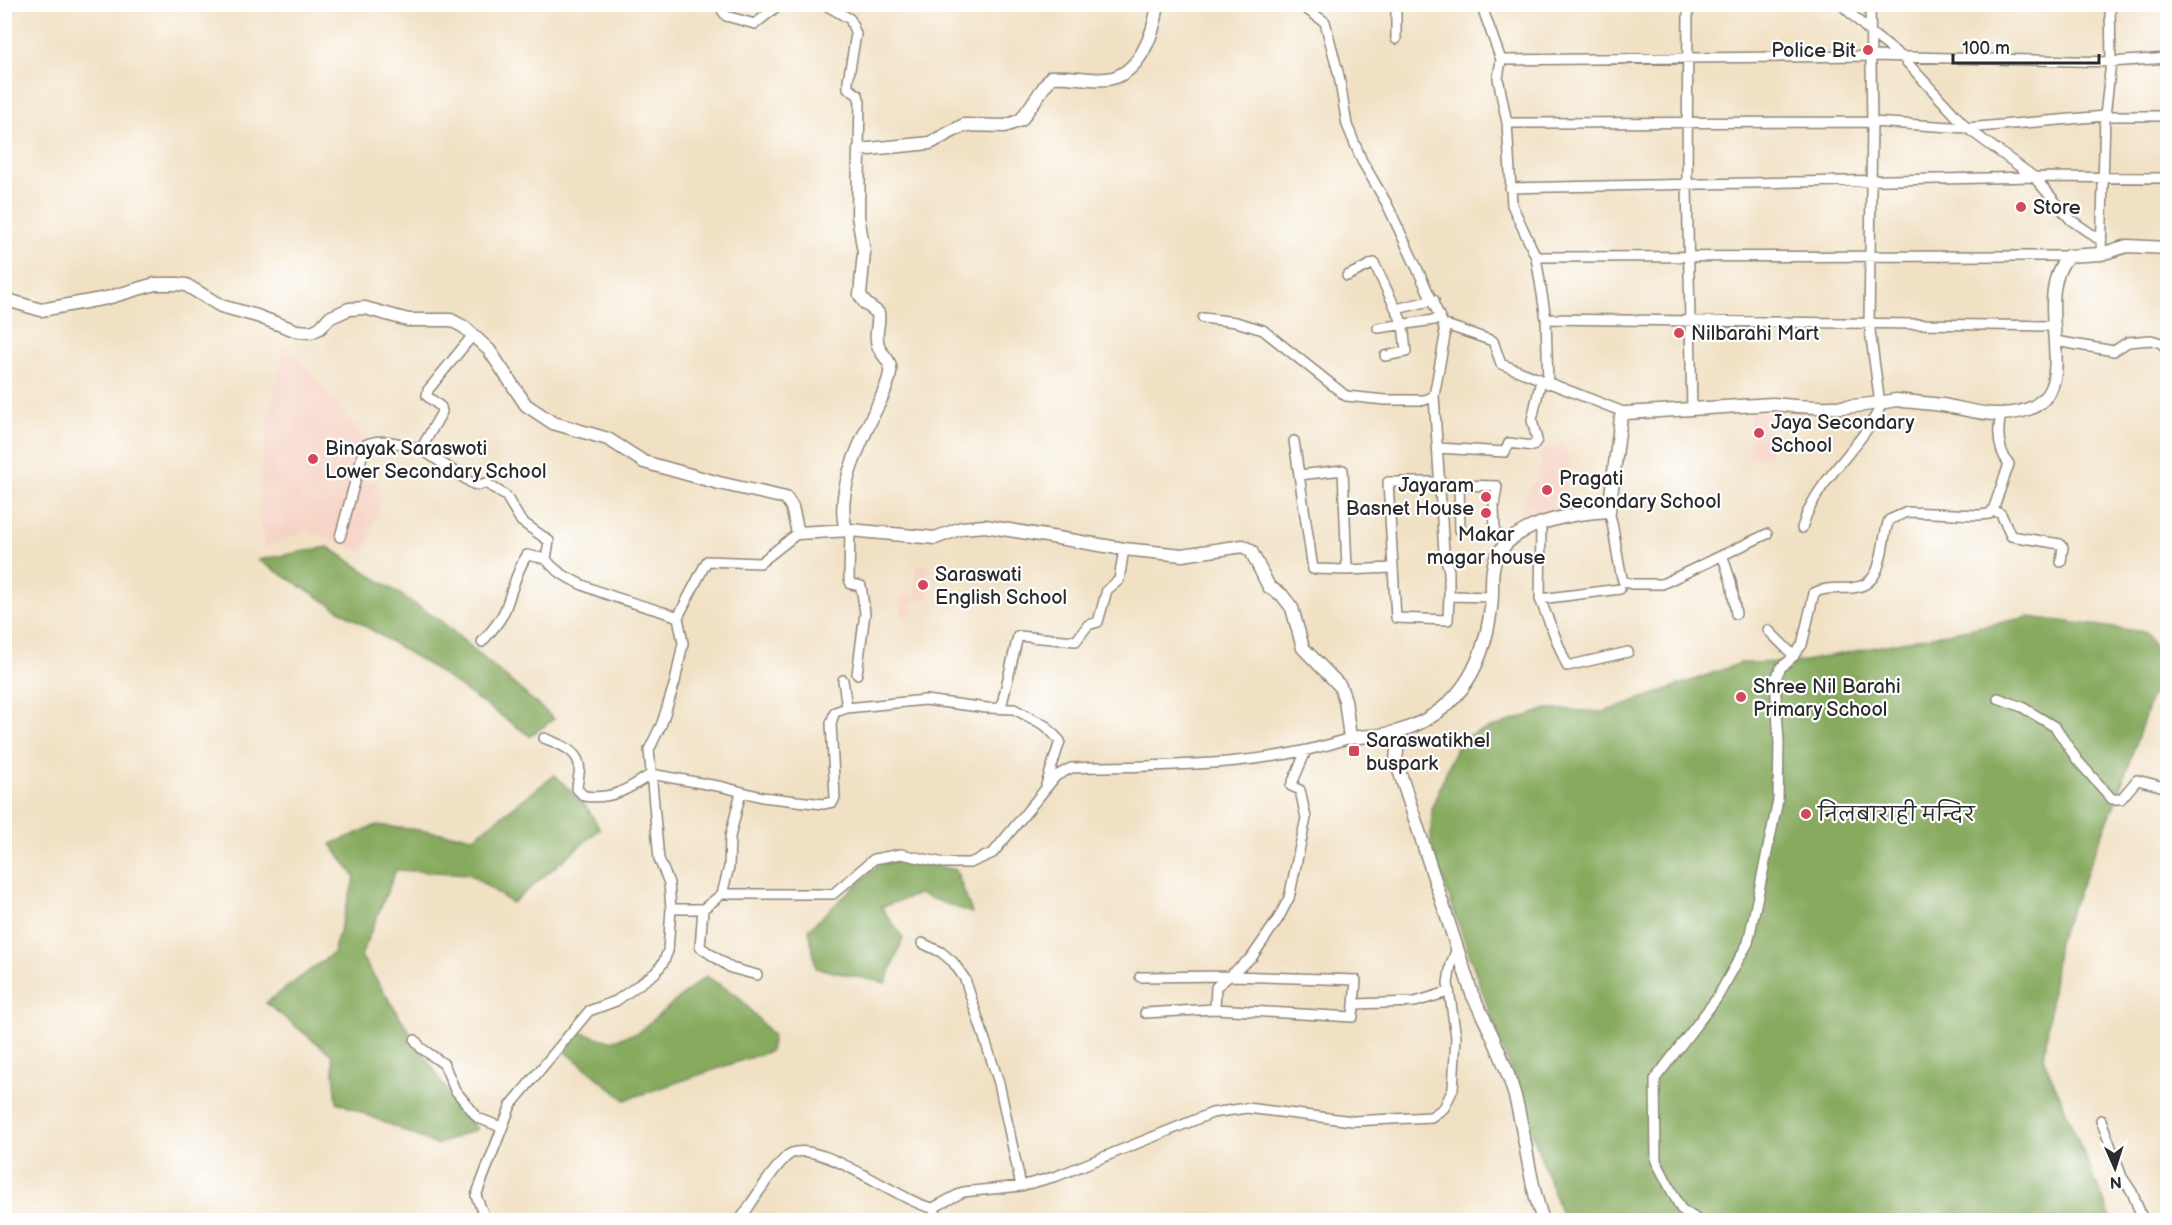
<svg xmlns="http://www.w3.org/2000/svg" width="2172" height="1225" viewBox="0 0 2172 1225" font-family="'Balsamiq Sans','Playpen Sans Deva',sans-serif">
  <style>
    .built { fill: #f6d2c3 }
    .forest { fill: #87aa5f; stroke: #596a45; stroke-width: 1.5 }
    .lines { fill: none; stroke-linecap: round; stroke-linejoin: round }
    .minor-casing { stroke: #8e8678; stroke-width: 12 }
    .tertiary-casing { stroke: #8e8678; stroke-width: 15 }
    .minor { stroke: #fff; stroke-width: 9 }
    .tertiary { stroke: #fff; stroke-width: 12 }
    .poi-dot { fill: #d1495b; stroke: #fff; stroke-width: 2 }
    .labels { text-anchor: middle; stroke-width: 4.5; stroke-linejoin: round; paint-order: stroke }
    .poi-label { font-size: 20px; fill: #2b2b2b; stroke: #fff; text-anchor: start }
  </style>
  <rect width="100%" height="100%" fill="#fff"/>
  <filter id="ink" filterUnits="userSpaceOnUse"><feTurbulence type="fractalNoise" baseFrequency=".0167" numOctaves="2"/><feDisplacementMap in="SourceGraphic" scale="12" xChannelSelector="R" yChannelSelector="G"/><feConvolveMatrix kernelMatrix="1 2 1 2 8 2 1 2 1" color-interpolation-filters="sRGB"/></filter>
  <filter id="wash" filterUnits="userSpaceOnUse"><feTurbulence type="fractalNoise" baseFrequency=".008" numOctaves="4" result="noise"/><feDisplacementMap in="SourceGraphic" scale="24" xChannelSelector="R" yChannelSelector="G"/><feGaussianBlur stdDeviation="1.35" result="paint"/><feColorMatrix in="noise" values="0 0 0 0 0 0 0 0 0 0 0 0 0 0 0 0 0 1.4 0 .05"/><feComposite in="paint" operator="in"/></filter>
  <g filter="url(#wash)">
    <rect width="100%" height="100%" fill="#f1e1c4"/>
    <path class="built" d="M 285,342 L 363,437 L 361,483 L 378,481 L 379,507 L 365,553 L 307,530 L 264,548 L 258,515 L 266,428 Z
      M 1749,409 L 1768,409 L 1769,457 L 1749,458 Z
      M 1563,445 L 1570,464 L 1562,509 L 1520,526 L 1522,505 L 1532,484 L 1540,476 L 1541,448 Z
      M 916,565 L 931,567 L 929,599 L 912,600 L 911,615 L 901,615 L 900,596 L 917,596 Z"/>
    <path class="forest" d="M 328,547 L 441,621 L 554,719 L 530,736 L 427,664 L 258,560 Z
      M 2029,617 L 2145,632 L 2163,662 L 2116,801 L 2058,941 L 2044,1060 L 2112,1220 L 1563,1220 L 1431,846 L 1432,807 L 1460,738 L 1548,709 L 1604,712 L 1741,663 L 1800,662 Z
      M 555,775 L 588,809 L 600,829 L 512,903 L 469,874 L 396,870 L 361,956 L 457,1106 L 477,1129 L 437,1145 L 337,1102 L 332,1055 L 266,1003 L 333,953 L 355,877 L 331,844 L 377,825 L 474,837 Z
      M 902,859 L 956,870 L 972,913 L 919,894 L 881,907 L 903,938 L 886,983 L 816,968 L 809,929 L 878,865 Z
      M 706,976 L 739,997 L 773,1036 L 770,1051 L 625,1100 L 565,1051 L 579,1032 L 610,1041 L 637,1033 Z"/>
  </g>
  <g filter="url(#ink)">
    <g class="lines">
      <g class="minor-casing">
        <path id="minor" d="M 824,4 L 850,19 L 856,34 L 848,81 L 848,88 L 858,95 L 860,102 L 859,150
          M 1481,4 L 1501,60 L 1498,78 L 1507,123 L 1512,205 L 1536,257 L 1546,319 L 1548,384
          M 1688,4 L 1687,185 L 1692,409
          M 1841,4 L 1871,33 L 1902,57 L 1967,128 L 2034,177 L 2071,220 L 2100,240
          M 1870,4 L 1872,122 L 1869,323 L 1880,404
          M 722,10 L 726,16 L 755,24 L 780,4
          M 1396,39 L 1396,4
          M 1501,60 L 1870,56 L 2111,62 L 2168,58
          M 1507,123 L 1872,122 L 1967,128 L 2105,116 L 2168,116
          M 1510,188 L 2034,177 L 2168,178
          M 2101,254 L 2105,116 L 2111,62 L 2110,4
          M 1536,257 L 2068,256
          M 1347,276 L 1374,263 L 1403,324 L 1406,352 L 1385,356
          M 1396,309 L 1434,300
          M 1203,318 L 1236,322 L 1263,330 L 1346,396 L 1385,400 L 1425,400 L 1434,396 L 1445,336 L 1443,324 L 1387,204 L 1362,161 L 1347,125 L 1339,76 L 1325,22 L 1299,4
          M 1546,319 L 2052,326
          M 1443,324 L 1493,341 L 1501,364 L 1626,413
          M 1378,328 L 1441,319
          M 2055,341 L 2114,351 L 2128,342 L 2151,340 L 2161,343 L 2168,350
          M 1434,396 L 1444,552 L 1449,571 L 1449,596 L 1493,597
          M 1294,441 L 1313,569 L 1347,570
          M 1438,448 L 1505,452 L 1509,443 L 1533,446 L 1537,440 L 1532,420 L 1541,380
          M 421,449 L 473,484 L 479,485 L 486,483 L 506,496 L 521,521 L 549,541 L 546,559 C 566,589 644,604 678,617 L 707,561 L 760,563 L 798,533
          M 1299,475 L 1343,470 L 1347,570 L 1392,568
          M 1441,482 L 1388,482 L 1396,618 L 1448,620 L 1449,596
          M 1993,510 L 2001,514 L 2011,536 L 2060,544 L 2063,547 L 2061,562
          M 1609,511 C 1616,534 1616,558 1623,581 L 1632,584 L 1662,584 L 1767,534
          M 1541,526 L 1540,599 L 1567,666 L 1628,652
          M 1802,528 C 1816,478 1862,449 1882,403
          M 850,530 L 849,579 L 851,584 L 861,586 L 865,613 L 857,674
          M 1460,530 L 1459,485 L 1497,486 L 1494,506 L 1495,533 L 1509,542
          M 340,537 L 365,445 C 381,436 404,445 421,449 L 442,412 L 441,407 L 427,396 L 428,390 L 473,335
          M 1723,557 L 1731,582 L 1736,614
          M 1540,599 L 1620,589
          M 1768,630 L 1794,656
          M 482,642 C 491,631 502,620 506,607 C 513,589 516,571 527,555 L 546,559
          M 843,680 L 847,708
          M 1998,698 L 2022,707 L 2055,727 L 2078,761 L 2112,799 L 2121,799 L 2137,780 L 2168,788
          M 1001,708 L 1018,636 L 1076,641 L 1088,625 L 1098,622 L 1107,590 L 1119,580 L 1124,549
          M 544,738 C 556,743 576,749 579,764 C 581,771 577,781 577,789 L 584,796 C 612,800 629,789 651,774 L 723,787 L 762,797 L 823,804 L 833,802 L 835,797 L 831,723 L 835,712 L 847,708 L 925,700 L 987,708 L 1014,709 L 1046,726 L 1060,741 L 1046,785
          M 722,894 L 729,867 L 730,837 L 741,792
          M 671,909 L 669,883 L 659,859 L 649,750 L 662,723 L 675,682 L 683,643 L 678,617
          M 703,909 L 700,947 L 731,968 L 757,975
          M 922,943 L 941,952 L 953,962 L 965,979 L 999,1083 L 1021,1186
          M 1140,977 L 1231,976 L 1356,980 L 1353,1017 L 1215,1009 L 1145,1013
          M 1354,1004 L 1415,1002 L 1448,992
          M 1215,1009 L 1216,987 L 1252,957 L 1278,919 L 1289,898 L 1306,818 L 1300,790 L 1291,786 L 1306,751
          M 415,1040 L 421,1048 L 444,1064 L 455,1090 L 478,1118 L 501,1127
          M 2101,1120 L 2122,1177 L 2132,1192 L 2143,1220
          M 933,1208 L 939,1220
          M 486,1220 L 476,1196 L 511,1105 L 589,1011 L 616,1001 L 655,973 L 663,963 L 668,951 L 671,909 L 703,909 L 722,894 L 833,894 L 874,859 L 901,854 L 944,863 L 970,863 L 993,853 L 1056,776 L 1071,768 C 1161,765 1264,768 1350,738
          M 740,1220 C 754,1200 768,1175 786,1157 C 811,1131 902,1204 933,1208 L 963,1192 L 1021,1186 L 1057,1176 L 1212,1113 L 1247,1108 L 1353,1121 L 1431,1117 L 1444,1108 L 1453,1089 L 1456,1037 L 1448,983 L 1451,964 L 1457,948
          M 1698,1220 L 1681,1209 L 1656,1161 L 1655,1079 L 1717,998 L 1748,943 L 1778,800 L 1779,743 L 1775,680 L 1781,667 L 1788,662 L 1802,645 L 1814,593 C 1824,587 1839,589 1851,588 C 1887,586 1879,544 1889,520 L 1907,512 L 1979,515 L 1989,514 L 1993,510 L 2009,464 C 1998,450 1997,432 2001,414"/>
      </g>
      <g class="tertiary-casing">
        <path id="tertiary" d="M 4,299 L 41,310 L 107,298 L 155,284 L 178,284 L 186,285 L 221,306 L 257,316 L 297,331 L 311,332 L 320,328 L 329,318 L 349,309 L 365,308 L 408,320 L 451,320 L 464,327 L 489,350 L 526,405 L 553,423 L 608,439 L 644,462 L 719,483 L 786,498 L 792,507 L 798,533 L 850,530 L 935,538 L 962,528 L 985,526 L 1124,549 L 1182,555 L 1243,546 L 1251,551 L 1269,587 L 1282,595 L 1292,608 L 1303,648 L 1340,686 L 1345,700 L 1350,738 C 1366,736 1384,736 1399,731 C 1458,713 1484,666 1491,608 C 1494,589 1488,567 1500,551 C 1521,521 1576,513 1609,511 L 1621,417 L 1626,413 L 1773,404 C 1813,409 1857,408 1896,400 C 1911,402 1927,403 1942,405 C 1961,408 1981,415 2001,414 C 2101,410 2024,306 2068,256 L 2101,254 L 2127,246 L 2168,248
          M 846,530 C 835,492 859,446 875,411 C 881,399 888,386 890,373 C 892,359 881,356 878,345 C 874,334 880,324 878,313 L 865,303 L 860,295 L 864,252 L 858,216 L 859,150 L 930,143 L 964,125 L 1005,126 L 1021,120 L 1051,77 C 1069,75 1088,81 1107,79 C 1140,75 1154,33 1158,4
          M 1399,731 L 1396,761 L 1472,994 C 1488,1026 1504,1059 1514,1093 C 1526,1135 1528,1179 1543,1220"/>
      </g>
      <use href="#minor" class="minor"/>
      <use href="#tertiary" class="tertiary"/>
    </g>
  </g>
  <g class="poi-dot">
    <circle cx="1868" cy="50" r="6"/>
    <circle cx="2021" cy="207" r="6"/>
    <circle cx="1679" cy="333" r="6"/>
    <circle cx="1759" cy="433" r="6"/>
    <circle cx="313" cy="459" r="6"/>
    <circle cx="1547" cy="490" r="6"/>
    <circle cx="1486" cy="497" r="6"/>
    <circle cx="1486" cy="513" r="6"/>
    <circle cx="923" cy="585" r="6"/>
    <circle cx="1741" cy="697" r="6"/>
    <rect x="1348" y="745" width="12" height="12" rx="3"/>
    <circle cx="1806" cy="814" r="6"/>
  </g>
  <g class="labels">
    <g class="poi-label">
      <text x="1856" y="57" text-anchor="end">Police Bit</text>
      <text x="2033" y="214">Store</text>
      <text x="1691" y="340">Nilbarahi Mart</text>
      <text x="1771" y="429">Jaya Secondary<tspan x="1771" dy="23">School</tspan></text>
      <text x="325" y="455">Binayak Saraswoti<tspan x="325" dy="23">Lower Secondary School</tspan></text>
      <text x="1559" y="485">Pragati<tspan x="1559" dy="23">Secondary School</tspan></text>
      <text x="1474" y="492" text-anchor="end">Jayaram<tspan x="1474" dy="23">Basnet House</tspan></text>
      <text x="1486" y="541" text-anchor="middle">Makar<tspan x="1486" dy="23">magar house</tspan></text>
      <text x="935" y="581">Saraswati<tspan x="935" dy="23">English School</tspan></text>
      <text x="1753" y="693">Shree Nil Barahi<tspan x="1753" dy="23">Primary School</tspan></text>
      <text x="1366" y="747">Saraswatikhel<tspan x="1366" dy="23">buspark</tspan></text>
      <text x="1818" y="821">निलबाराही मन्दिर</text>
    </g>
  </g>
  <rect width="2172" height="1225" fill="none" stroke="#fff" stroke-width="24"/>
  <g transform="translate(2115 1168) rotate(177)" stroke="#ffffff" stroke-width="4.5" paint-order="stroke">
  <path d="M0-4.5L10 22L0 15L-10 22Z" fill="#2b2b2b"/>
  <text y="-9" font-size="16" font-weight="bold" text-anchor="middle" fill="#2b2b2b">N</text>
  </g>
  <path d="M1953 54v9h146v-9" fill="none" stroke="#2b2b2b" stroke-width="3"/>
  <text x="1962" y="54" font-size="18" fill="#2b2b2b" stroke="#ffffff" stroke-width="4.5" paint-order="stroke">100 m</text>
</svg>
